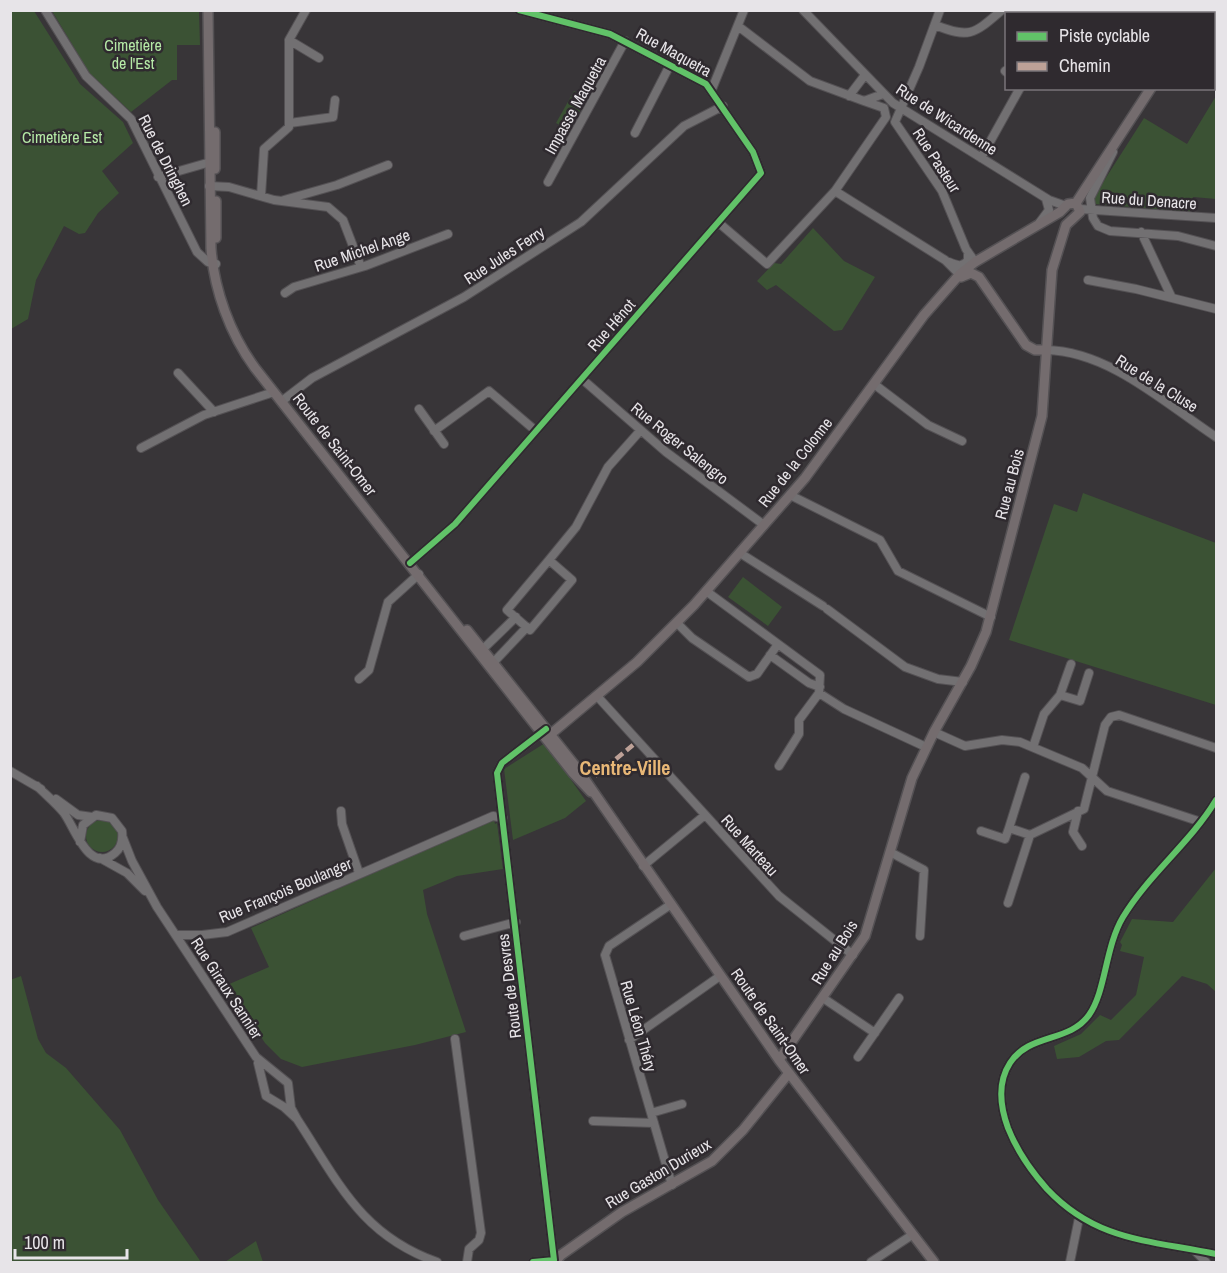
<svg xmlns="http://www.w3.org/2000/svg" width="1227" height="1273" viewBox="0 0 1227 1273" font-family="'Archivo Narrow',sans-serif">
  <style>
    .green { fill: #3b5234 }
    .lines { fill: none; stroke-linecap: round; stroke-linejoin: round }
    .minor-casing { stroke: #545154; stroke-width: 10 }
    .major-casing { stroke: #545154; stroke-width: 12 }
    .minor { stroke: #727072; stroke-width: 8 }
    .major { stroke: #746c6e; stroke-width: 9 }
    .quiet { stroke: #bda197; stroke-width: 4.5; stroke-dasharray: 9 4.5; stroke-linecap: butt }
    .cycleway-casing { stroke: #2f2a2f; stroke-width: 10 }
    .cycleway { stroke: #61c268; stroke-width: 6 }
    .labels { text-anchor: middle; stroke-width: 5; stroke-linejoin: round; paint-order: stroke }
    .park-label { font-size: 16px; fill: #b5e9a6; stroke: #2f2a2f }
    .street-label { font-size: 16px; fill: #e7e4e8; stroke: #2f2a2f }
    .quarter-label { font-size: 20px; font-weight: bold; fill: #e8b776; stroke: #2f2a2f }
  </style>
  <rect width="100%" height="100%" fill="#383538"/>
  <path class="green" d="M 11,10 L 34,11 L 80,84 L 123,122 L 133,143 L 102,171 L 119,193 L 98,213 L 85,233 L 79,234 L 64,226 L 36,280 L 28,319 L 11,329 Z
    M 52,11 L 199,11 L 200,45 L 177,45 L 177,80 L 172,80 L 131,112 L 90,74 Z
    M 574,91 L 587,98 L 569,130 L 556,123 Z
    M 1216,96 L 1216,199 L 1193,197 L 1190,212 L 1095,204 L 1093,198 L 1144,118 L 1187,144 Z
    M 813,228 L 844,261 L 875,277 L 842,330 L 834,331 L 776,285 L 767,290 L 757,281 L 774,263 L 781,264 Z
    M 1083,493 L 1216,543 L 1216,705 L 1009,640 L 1054,504 L 1077,512 Z
    M 743,577 L 782,607 L 768,626 L 728,597 Z
    M 545,743 L 586,801 L 565,818 L 513,840 L 504,769 Z
    M 494,819 L 495,824 L 497,823 L 503,869 L 457,876 L 423,890 L 427,914 L 466,1032 L 415,1045 L 302,1067 L 281,1059 L 265,1043 L 227,985 L 269,967 L 251,928 Z
    M86 836a16 16 0 1 1 32 0a16 16 0 1 1-32 0Z
    M 1216,868 L 1216,992 L 1207,984 L 1182,976 L 1119,1040 L 1106,1041 L 1079,1057 L 1057,1059 L 1054,1046 L 1081,1034 L 1100,1015 L 1111,1020 L 1136,995 L 1144,957 L 1120,951 L 1122,945 L 1120,942 L 1132,919 L 1173,922 Z
    M 21,976 L 38,1039 L 46,1053 L 66,1068 L 120,1130 L 158,1200 L 201,1262 L 11,1262 L 10,980 Z
    M 256,1241 L 263,1262 L 225,1262 Z"/>
  <g class="lines">
    <g class="minor-casing">
      <path id="minor" d="M 45,10 L 86,76 L 131,119 L 197,252 L 208,262 L 216,264
        M 803,10 L 893,103 L 1049,200 L 1066,206
        M 940,10 L 919,67 L 895,122 L 942,191 L 966,249 L 975,262
        M 935,25 C 970,39 974,34 1002,10
        M 738,26 L 810,81 L 864,101 L 883,94
        M 289,40 L 319,58
        M 1005,71 L 1006,72
        M 712,89 L 744,10
        M 849,96 L 865,75
        M 290,123 L 333,117 L 335,100
        M 635,133 L 670,65
        M 1113,152 L 1090,198 L 1093,218 L 1098,226 L 1110,231 L 1178,236 L 1216,246
        M 981,158 L 1020,88
        M 158,177 L 214,161
        M 548,182 L 625,41
        M 209,186 L 229,187 L 274,200 L 328,207 L 343,220 L 361,267
        M 835,191 L 945,260 L 962,277
        M 261,196 L 264,149 L 289,127 L 289,40 L 306,10
        M 284,200 L 337,185 L 388,165
        M 1080,209 L 1216,218
        M 1040,222 L 1049,210 L 1046,199
        M 719,223 L 767,264 L 835,191 L 886,117 L 884,108 L 864,101
        M 1141,232 L 1171,296
        M 949,262 C 956,265 963,268 968,260 L 968,252
        M 1088,280 L 1136,289 L 1216,309
        M 285,293 L 294,287 L 365,266 L 448,234
        M 1046,350 C 1109,351 1166,404 1216,437
        M 178,373 L 214,412
        M 582,379 L 666,452 L 764,525
        M 874,384 L 928,425 L 962,441
        M 282,401 L 312,378 L 464,297 L 581,222 L 684,126 L 723,106
        M 419,409 L 444,444
        M 434,431 L 489,391 L 536,431
        M 141,448 L 204,415 L 274,392
        M 790,495 L 880,540 L 898,571 L 991,617
        M 740,553 L 823,606
        M 549,560 L 572,580 L 530,630 L 507,610 Z
        M 549,560 L 576,527 L 608,467 L 640,431
        M 410,563 L 455,524 L 761,173 L 753,152 L 706,84 L 610,34 L 519,10
        M 706,591 L 820,675 L 819,693 L 799,720 L 799,734 L 779,766
        M 827,609 L 905,667 L 938,679 L 963,682
        M 677,623 L 692,638 L 749,677 L 757,674 L 778,644
        M 480,652 L 516,617
        M 770,655 L 809,683 L 820,687
        M 491,665 L 527,627
        M 359,679 L 369,670 L 388,602 L 419,574
        M 819,693 L 844,709 L 926,747
        M 1060,695 L 1080,701 L 1089,673
        M 597,696 L 779,896 L 853,955
        M 934,732 L 965,746 L 1002,740 L 1020,742 L 1082,768 L 1107,791 L 1201,822
        M 1033,747 L 1044,714 L 1060,695 L 1071,664
        M 10,771 L 41,789
        M 37,786 C 46,795 56,803 64,813 C 75,828 89,875 115,853 C 122,847 123,839 122,831 L 112,818 L 96,815 L 83,825 L 80,842
        M 56,799 L 78,815 L 92,817
        M 1216,800 C 1191,842 1149,874 1123,917 C 1105,947 1106,991 1089,1015 C 1069,1043 1029,1033 1010,1063 C 997,1083 1000,1106 1008,1128 C 1017,1151 1031,1171 1047,1189 C 1097,1242 1150,1240 1216,1254
        M 341,811 L 342,824 L 359,873
        M 1078,811 L 1073,832 L 1082,846
        M 1009,828 L 1025,777
        M 981,831 L 1005,839 L 1009,828 L 1030,835
        M 123,838 L 132,861 L 157,907 L 256,1057 L 288,1083 L 291,1108 L 297,1119
        M 890,852 L 924,870 L 920,936
        M 100,858 L 127,873 L 145,891
        M 643,866 L 705,815
        M 1008,903 L 1030,835 L 1084,809 L 1105,725 L 1111,717 L 1119,715 L 1216,748
        M 670,905 L 609,946 L 605,955 L 672,1185
        M 176,935 L 202,935 L 227,932 L 493,816 L 503,818
        M 464,936 L 516,922
        M 823,998 L 875,1033
        M 455,1039 L 481,1233 L 479,1240 L 469,1249 L 467,1262
        M 629,1040 L 720,976
        M 858,1057 L 899,998
        M 258,1063 L 266,1096 L 284,1107 L 297,1119 C 339,1183 361,1235 437,1262
        M 651,1113 L 682,1104
        M 593,1121 L 654,1123
        M 1196,1252 L 1206,1262
        M 533,1262 L 554,1260 L 497,773 L 502,763 L 545,730
        M 871,1262 L 912,1235
        M 1070,1262 L 1079,1218"/>
    </g>
    <g class="major-casing">
      <path id="major" d="M 208,10 L 211,248 C 214,290 230,334 255,368 L 573,773 L 591,792
        M 1197,14 L 1199,10
        M 215,132 L 215,169
        M 1076,203 L 1151,88
        M 216,238 L 216,201
        M 961,277 L 971,273 L 979,277 L 1026,345 L 1035,350 L 1046,350
        M 467,630 L 577,768 L 779,1060 L 934,1262
        M 546,738 L 637,662 L 694,605 L 805,478 L 924,315 L 960,274 L 975,262 L 1060,212 L 1068,204 L 1076,203
        M 779,1060 L 865,936 L 912,778 L 934,732 L 971,666 L 986,632 L 1042,416 L 1052,270 L 1066,225 L 1080,212 L 1076,203
        M 555,1262 L 561,1255 L 622,1212 L 712,1161 L 743,1130 L 789,1073"/>
    </g>
    <use href="#minor" class="minor"/>
    <use href="#major" class="major"/>
    <path class="quiet" d="M 595,776 L 633,745"/>
    <g class="cycleway-casing">
      <path id="cycleway" d="M 410,563 L 455,524 L 761,173 L 753,152 L 706,84 L 610,34 L 519,10
        M 1216,800 C 1191,842 1149,874 1123,917 C 1105,947 1106,991 1089,1015 C 1069,1043 1029,1033 1010,1063 C 997,1083 1000,1106 1008,1128 C 1017,1151 1031,1171 1047,1189 C 1097,1242 1150,1240 1216,1254
        M 533,1262 L 554,1260 L 497,773 L 502,763 L 546,729"/>
    </g>
    <use href="#cycleway" class="cycleway"/>
  </g>
  <g class="labels">
    <g class="park-label">
      <text x="133" y="51">Cimetière<tspan x="133" dy="18">de l'Est</tspan></text>
      <text x="62" y="143">Cimetière Est</text>
    </g>
    <g class="street-label">
      <text transform="translate(674 52) rotate(29)" y="6">Rue Maquetra</text>
      <text transform="translate(575 105) rotate(-61)" y="6">Impasse Maquetra</text>
      <text transform="translate(947 119) rotate(33)" y="6">Rue de Wicardenne</text>
      <text transform="translate(166 160) rotate(63)" y="6">Rue de Dringhen</text>
      <text transform="translate(937 160) rotate(57)" y="6">Rue Pasteur</text>
      <text transform="translate(1149 200) rotate(4)" y="6">Rue du Denacre</text>
      <text transform="translate(362 250) rotate(-19)" y="6">Rue Michel Ange</text>
      <text transform="translate(504 255) rotate(-33)" y="6">Rue Jules Ferry</text>
      <text transform="translate(611 325) rotate(-49)" y="6">Rue Hénot</text>
      <text transform="translate(1157 383) rotate(32)" y="6">Rue de la Cluse</text>
      <text transform="translate(680 443) rotate(39)" y="6">Rue Roger Salengro</text>
      <text transform="translate(335 444) rotate(52)" y="6">Route de Saint-Omer</text>
      <text transform="translate(795 462) rotate(-52)" y="6">Rue de la Colonne</text>
      <text transform="translate(1009 484) rotate(-75)" y="6">Rue au Bois</text>
      <text transform="translate(750 845) rotate(48)" y="6">Rue Marteau</text>
      <text transform="translate(285 890) rotate(-23)" y="6">Rue François Boulanger</text>
      <text transform="translate(834 952) rotate(-58)" y="6">Rue au Bois</text>
      <text transform="translate(509 986) rotate(-97)" y="6">Route de Desvres</text>
      <text transform="translate(227 988) rotate(57)" y="6">Rue Giraux Sannier</text>
      <text transform="translate(771 1021) rotate(55)" y="6">Route de Saint-Omer</text>
      <text transform="translate(639 1026) rotate(74)" y="6">Rue Léon Théry</text>
      <text transform="translate(658 1173) rotate(-31)" y="6">Rue Gaston Durieux</text>
    </g>
    <g class="quarter-label">
      <text x="625" y="775">Centre-Ville</text>
    </g>
  </g>
  <rect width="1227" height="1273" fill="none" stroke="#e7e4e8" stroke-width="24"/>
  <rect x="1005" y="12" width="210" height="78" fill="#2f2a2f" stroke="#797479" stroke-width="1.5"/>
  <rect x="1017" y="32" width="30" height="9" fill="#61c268" stroke="#797479" stroke-width="1.5"/>
  <text x="1059" y="42" font-size="18" fill="#e7e4e8">Piste cyclable</text>
  <rect x="1017" y="62" width="30" height="9" fill="#bda197" stroke="#797479" stroke-width="1.5"/>
  <text x="1059" y="72" font-size="18" fill="#e7e4e8">Chemin</text>
  <path d="M15 1249v9h112v-9" fill="none" stroke="#e7e4e8" stroke-width="3"/>
  <text x="24" y="1249" font-size="18" fill="#e7e4e8" stroke="#2f2a2f" stroke-width="4.5" paint-order="stroke">100 m</text>
</svg>
